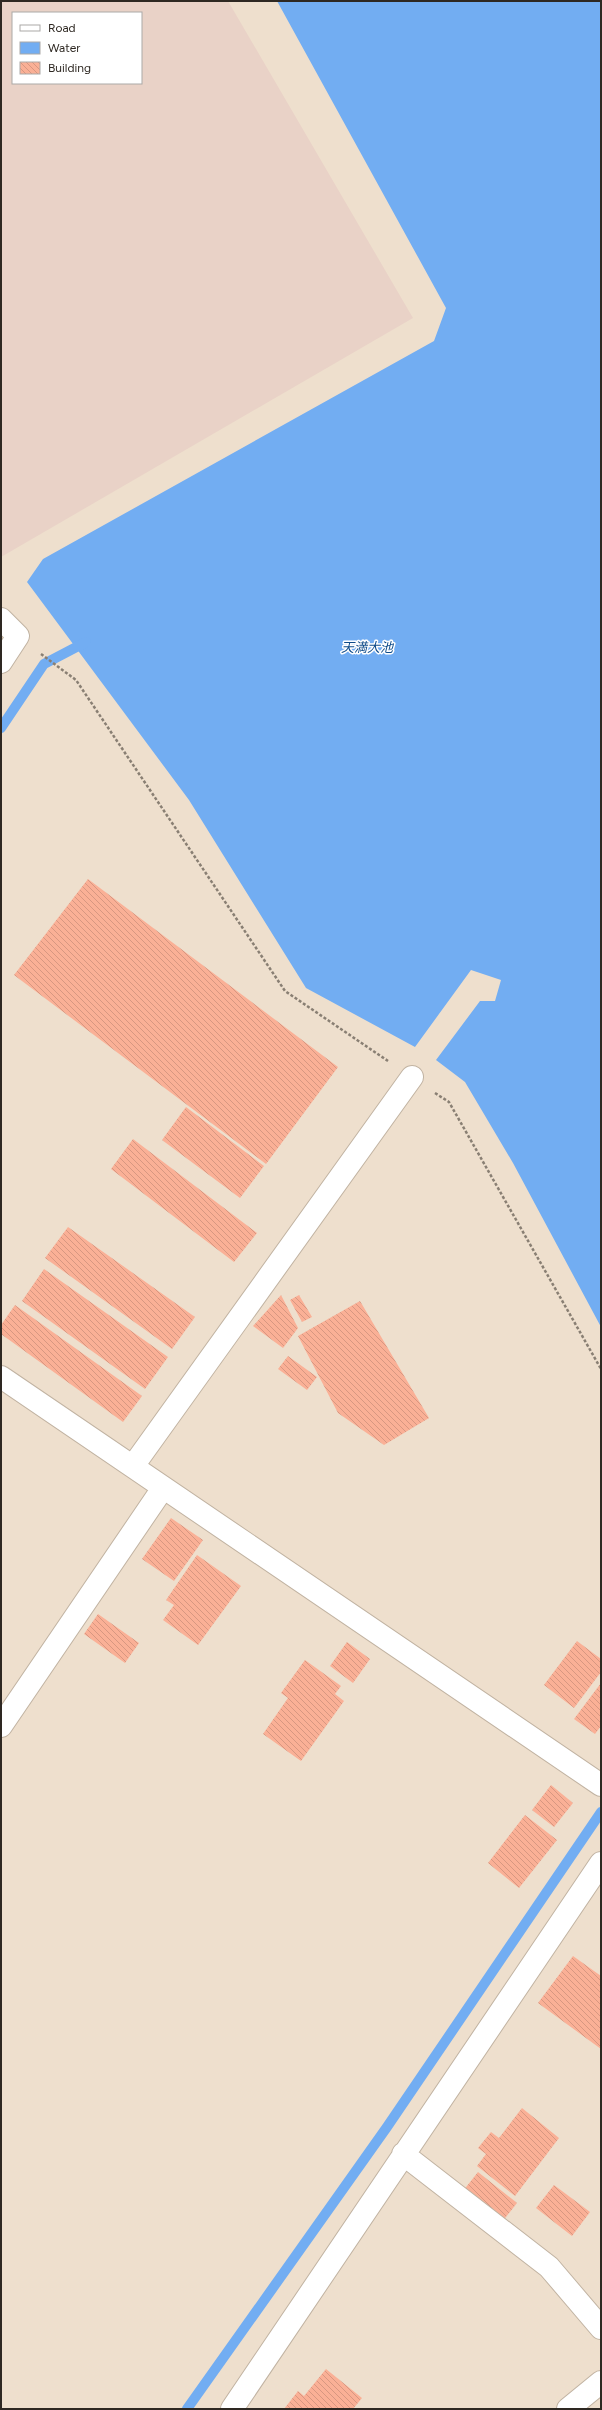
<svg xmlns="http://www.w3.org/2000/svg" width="602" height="2410" viewBox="0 0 602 2410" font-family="Figtree,'Noto Sans JP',sans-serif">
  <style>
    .commercial { fill: #e9d2c7; fill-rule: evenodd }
    .water { fill: #72adf2 }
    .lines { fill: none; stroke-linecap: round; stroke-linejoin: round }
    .stream { stroke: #72adf2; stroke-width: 10 }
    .building { fill: url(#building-back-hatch) }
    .minor-casing { stroke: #c1b3a2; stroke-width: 24 }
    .path { stroke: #897f73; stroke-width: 2.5; stroke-dasharray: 3 2; stroke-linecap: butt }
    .minor { stroke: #fff; stroke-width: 22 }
    .labels { text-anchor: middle; stroke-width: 3; stroke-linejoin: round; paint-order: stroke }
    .water-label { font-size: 13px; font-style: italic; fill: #0e4b89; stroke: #fff }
  </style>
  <defs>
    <pattern id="building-back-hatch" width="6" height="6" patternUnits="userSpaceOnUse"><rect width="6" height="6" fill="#fab096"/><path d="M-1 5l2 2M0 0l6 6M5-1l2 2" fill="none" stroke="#d79781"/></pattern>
  </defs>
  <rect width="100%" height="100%" fill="#eedfcd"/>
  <path class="commercial" d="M 1,1 L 228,1 L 413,318 L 1,557 ZM 13,13 L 141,13 L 141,83 L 13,83 Z"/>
  <path class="water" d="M 277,1 L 601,1 L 601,1327 L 513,1163 L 465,1082 L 436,1060 L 480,1001 L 495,1001 L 501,980 L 471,970 L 415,1047 L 306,988 L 189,800 L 27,582 L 43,559 L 434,341 L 446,308 Z"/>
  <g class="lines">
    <path class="stream" d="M 1,728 L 44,664 L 86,642
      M 187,2409 L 387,2127 L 601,1812"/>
  </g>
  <path class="building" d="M 88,879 L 338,1067 L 266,1164 L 14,975 Z
    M 186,1107 L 264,1166 L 240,1198 L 162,1140 Z
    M 133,1139 L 257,1233 L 234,1262 L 111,1169 Z
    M 68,1227 L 195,1317 L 172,1349 L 45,1258 Z
    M 44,1269 L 168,1357 L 145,1389 L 22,1301 Z
    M 281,1295 L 298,1328 L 283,1348 L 253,1326 Z
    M 299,1295 L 312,1317 L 302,1322 L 290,1300 Z
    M 360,1301 L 429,1418 L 384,1445 L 338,1413 L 298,1336 Z
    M 15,1305 L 142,1396 L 123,1422 L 1,1334 L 1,1325 Z
    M 288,1356 L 317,1377 L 307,1390 L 278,1369 Z
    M 171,1518 L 203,1540 L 174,1581 L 142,1559 Z
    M 197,1555 L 241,1586 L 198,1645 L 163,1620 L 174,1605 L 166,1600 Z
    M 98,1614 L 139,1643 L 125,1663 L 84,1634 Z
    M 577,1641 L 601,1659 L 601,1672 L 574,1708 L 544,1685 Z
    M 347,1642 L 370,1659 L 353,1683 L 330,1666 Z
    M 305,1660 L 341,1686 L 335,1694 L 344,1701 L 301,1761 L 263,1734 L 288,1698 L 281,1693 Z
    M 601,1683 L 601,1726 L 595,1734 L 574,1719 Z
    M 551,1785 L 573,1803 L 554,1827 L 532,1810 Z
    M 525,1815 L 557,1840 L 519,1888 L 488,1863 Z
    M 573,1956 L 601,1976 L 601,2049 L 538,2003 Z
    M 522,2108 L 559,2138 L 515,2196 L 477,2166 L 486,2154 L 478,2148 L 491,2132 L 499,2138 Z
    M 478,2172 L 517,2203 L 502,2222 L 463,2191 Z
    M 554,2185 L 590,2212 L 572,2236 L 536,2208 Z
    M 326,2369 L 362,2398 L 353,2409 L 284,2409 L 298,2391 L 304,2396 Z"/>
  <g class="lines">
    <g class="minor-casing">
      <path id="minor" d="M 1,619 L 18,636 L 1,662
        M 1,1377 L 601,1785
        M 133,1466 L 412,1077
        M 1,1726 L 163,1488
        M 403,2154 L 549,2267 L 601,2328
        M 232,2409 L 601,1863
        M 568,2409 L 601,2382"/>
    </g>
    <path class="path" d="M 41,654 L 76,680 L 285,991 L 388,1061
      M 435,1093 L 449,1102 L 601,1369"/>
    <use href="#minor" class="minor"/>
  </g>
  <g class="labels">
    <g class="water-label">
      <text x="367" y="652">天満大池</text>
    </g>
  </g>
  <rect width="602" height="2410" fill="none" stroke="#2e2822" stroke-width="4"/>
  <rect x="12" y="12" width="130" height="72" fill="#ffffff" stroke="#aba9a7"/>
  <rect x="20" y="25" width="20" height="6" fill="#ffffff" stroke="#aba9a7"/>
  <text x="48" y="32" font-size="12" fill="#2e2822">Road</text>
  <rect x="20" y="42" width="20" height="12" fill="#72adf2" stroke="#aba9a7"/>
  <text x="48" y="52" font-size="12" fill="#2e2822">Water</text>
  <rect x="20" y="62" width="20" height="12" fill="url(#building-back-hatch)" stroke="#aba9a7"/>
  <text x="48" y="72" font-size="12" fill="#2e2822">Building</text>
</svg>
